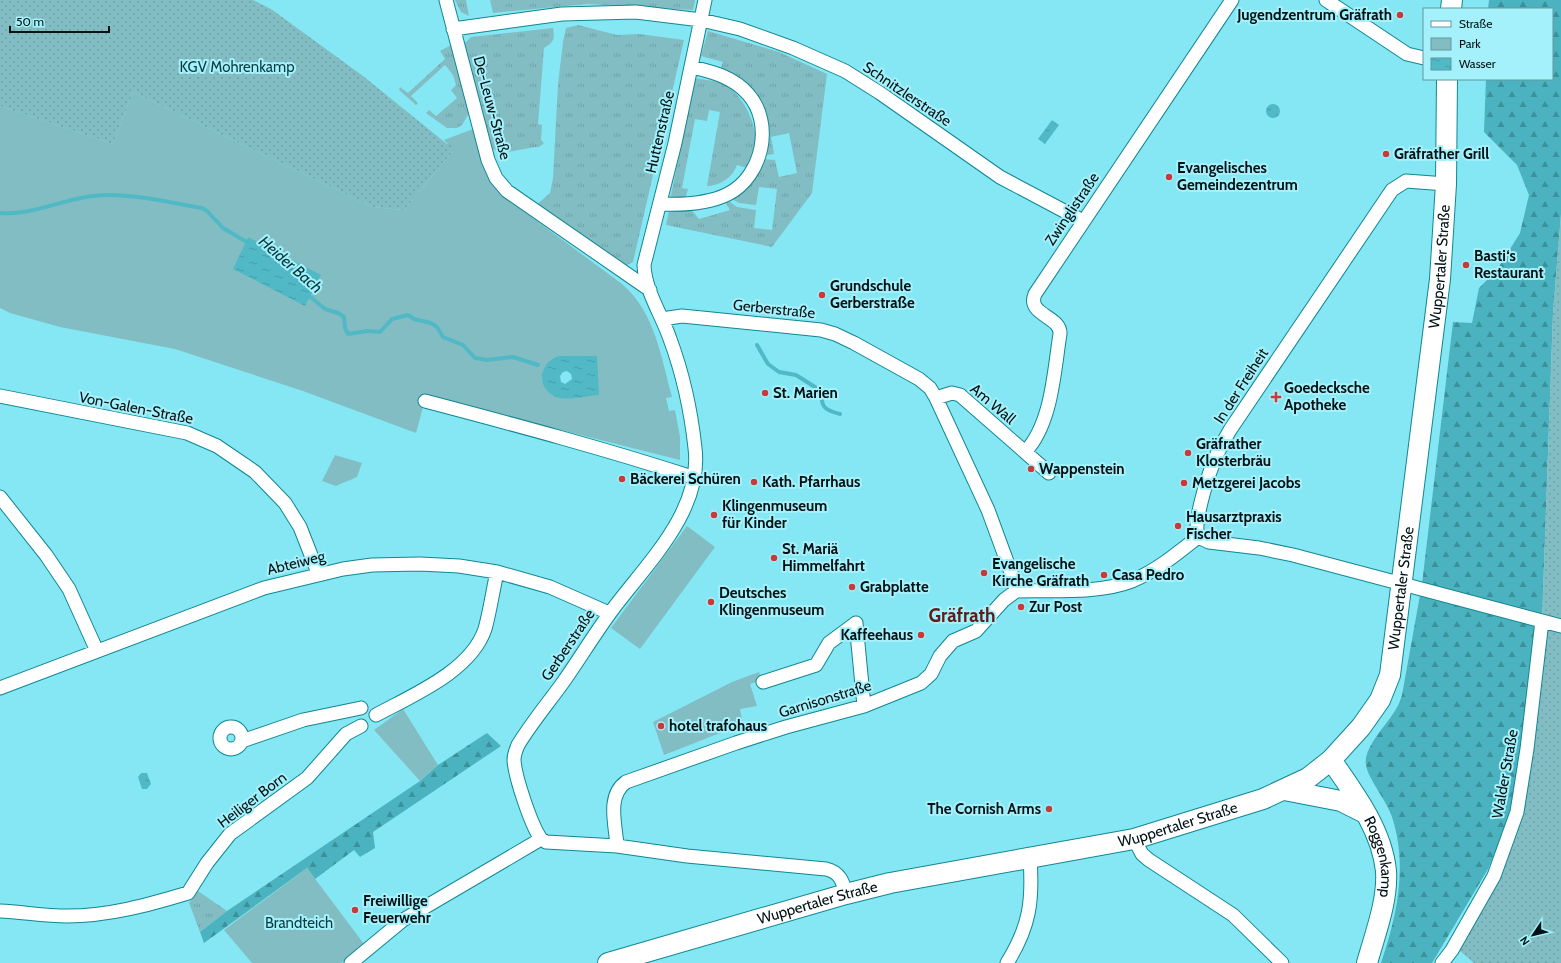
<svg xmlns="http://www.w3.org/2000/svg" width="1561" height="963" viewBox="0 0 1561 963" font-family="Cabin,sans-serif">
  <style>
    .grass { fill: url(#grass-tufts) }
    .forest { fill: url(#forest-firs) }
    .park { fill: #83bdc4; fill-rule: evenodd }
    .garden { fill: url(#garden-dots) }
    .water { fill: url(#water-ripples); fill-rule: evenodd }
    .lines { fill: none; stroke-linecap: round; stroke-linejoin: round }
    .stream { stroke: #50b9c5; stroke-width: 4 }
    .street-casing { stroke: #108792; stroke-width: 15 }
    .primary-casing { stroke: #108792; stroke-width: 22 }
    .street { stroke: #fff; stroke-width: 13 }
    .primary { stroke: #fff; stroke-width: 20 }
    .poi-dot { fill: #c83938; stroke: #a5f1fb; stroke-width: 1.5 }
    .labels { text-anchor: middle; stroke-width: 4; stroke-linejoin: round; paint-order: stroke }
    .poi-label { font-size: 15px; font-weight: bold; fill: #001215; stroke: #a5f1fb; text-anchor: start }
    .park-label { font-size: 15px; fill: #0a3c41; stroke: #a5f1fb }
    .street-label { font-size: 15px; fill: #001215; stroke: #a5f1fb }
    .water-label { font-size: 16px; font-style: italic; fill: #04383d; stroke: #a5f1fb }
    .district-label { font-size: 19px; font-weight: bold; fill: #601b1a; stroke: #a5f1fb }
  </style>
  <defs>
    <pattern id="grass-tufts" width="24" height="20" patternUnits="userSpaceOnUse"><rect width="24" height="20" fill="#83bdc4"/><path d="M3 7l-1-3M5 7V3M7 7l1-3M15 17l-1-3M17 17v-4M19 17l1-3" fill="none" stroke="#6fa1a8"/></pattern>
    <pattern id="forest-firs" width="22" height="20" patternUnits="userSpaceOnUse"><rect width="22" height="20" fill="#4ab3bf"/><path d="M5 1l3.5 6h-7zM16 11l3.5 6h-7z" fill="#3b909a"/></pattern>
    <pattern id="garden-dots" width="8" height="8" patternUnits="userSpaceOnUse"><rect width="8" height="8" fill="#83bdc4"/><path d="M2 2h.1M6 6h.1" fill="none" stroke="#6fa1a8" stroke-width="1.8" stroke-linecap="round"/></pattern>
    <pattern id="water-ripples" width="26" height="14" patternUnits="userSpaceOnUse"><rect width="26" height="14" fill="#50b9c5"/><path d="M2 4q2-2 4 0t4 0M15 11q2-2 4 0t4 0" fill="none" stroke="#449ea8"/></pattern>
  </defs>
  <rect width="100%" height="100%" fill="#84e7f3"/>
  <path class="grass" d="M 455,0 L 466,0 L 469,16 L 461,12 Z
    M 490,0 L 695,0 L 693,10 L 587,4 L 493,13 Z
    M 578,25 L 617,35 L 640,34 L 684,40 L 633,262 L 625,266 L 533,208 L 550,193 L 553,178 L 558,84 L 563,42 L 566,28 Z
    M 553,28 C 555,39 554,42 544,48 L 538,124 L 542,125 L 541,140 L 544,143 L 539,147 C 525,147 497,159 489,145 L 464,44 L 471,37 Z
    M 708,31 L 779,52 L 827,74 L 812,193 L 772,247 L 666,225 L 669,211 L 690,208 L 699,219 L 730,210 L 724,200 L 726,199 L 737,207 L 756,210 L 754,228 L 772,230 L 777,189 L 759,187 L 756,205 L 739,203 L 730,198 L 761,159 L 775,160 L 779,177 L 797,173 L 789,133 L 771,137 L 774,154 L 762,156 L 765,120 L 720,69 L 723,62 L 701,56 Z
    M 451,45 L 469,113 L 462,125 L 457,128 L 447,128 L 426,113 L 429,110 L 436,116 L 457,98 L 451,90 L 456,85 L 453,75 L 445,65 L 411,96 L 418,103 L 416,105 L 399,90 L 400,87 L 408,93 L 445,59 L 440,51 Z
    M 695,78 C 703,80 715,80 722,83 C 744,94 758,126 756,149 C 755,155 749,163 747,168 L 737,165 C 733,177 720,186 707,186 L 720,112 L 709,110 L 707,121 L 695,119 L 682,188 L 688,189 L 684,202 L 670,200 Z
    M 198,891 L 227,911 L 200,932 L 189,903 Z"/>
  <path class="forest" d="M 1489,0 L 1561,0 L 1561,214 L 1553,313 L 1542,621 L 1513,810 L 1488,869 L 1432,963 L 1381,963 C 1397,916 1408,866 1392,817 C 1387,801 1368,779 1366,765 C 1363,747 1388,724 1396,709 C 1399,705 1400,700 1402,695 L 1422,584 L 1453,322 L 1472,323 L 1479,288 L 1497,270 L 1520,233 L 1529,195 L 1517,165 L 1484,132 L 1486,79 L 1552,79 L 1552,9 L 1488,9 Z
    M 487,733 L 501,746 L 373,832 L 375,848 L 360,857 L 354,850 L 315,879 L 307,868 L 204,943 L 200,932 L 227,911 L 420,781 L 438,765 Z"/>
  <path class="park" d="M 133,92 L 373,207 L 404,210 L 454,150 L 444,140 L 473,129 C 482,161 484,172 506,198 L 622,284 C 655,312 661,357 672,397 L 666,398 L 669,411 L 675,410 L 680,437 L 680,460 L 426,396 L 416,433 L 303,391 L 175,349 L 60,327 L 10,313 L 0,308 L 0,106 L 113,144 ZM 248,237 L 305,306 L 247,241 ZM 559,356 L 596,356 L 557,397 Z
    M 335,455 L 362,463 L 357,477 L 336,486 L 322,481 Z
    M 687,526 L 715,547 L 640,649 L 611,628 Z
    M 759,672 L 762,680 L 750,684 L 757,706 L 740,709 L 743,724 L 664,755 L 653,722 L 732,682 Z
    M 403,709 L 438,765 L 420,781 L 374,730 Z
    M 307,868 L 364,944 L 341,963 L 252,963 L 224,930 Z"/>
  <path class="garden" d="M 0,0 L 253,0 L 271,9 L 363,76 L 447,144 L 452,143 L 454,150 L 404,210 L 373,207 L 133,92 L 113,144 L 0,106 Z
    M 1561,214 L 1561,963 L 1474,963 L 1453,945 L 1504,856 L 1542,621 L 1553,313 Z"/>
  <path class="water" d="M1266 111a7 7 0 1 1 14 0a7 7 0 1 1-14 0Z
    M 1052,120 L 1059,125 L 1045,144 L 1038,139 Z
    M 248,237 L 321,275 L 305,306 L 233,269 Z
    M 559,356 L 597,356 L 599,395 C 587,396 568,401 556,397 C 535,388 539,362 559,356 ZM 567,371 L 571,374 L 572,379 L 565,384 L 561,382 L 560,376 L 563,372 Z
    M 141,773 L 147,773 L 151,784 L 147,789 L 142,789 L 138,777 Z"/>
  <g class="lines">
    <path class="stream" d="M 0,213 C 32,216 62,199 93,196 C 129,192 166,202 202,208 L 207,211 L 223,228 L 250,244
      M 307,294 L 325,309 L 338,313 L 344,317 L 345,328 L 348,334 L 368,331 L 380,332 L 392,319 L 408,315 L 414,319 L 431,323 L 437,327 L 443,337 L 463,345 L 475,358 L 487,360 L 513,357 L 538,365
      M 757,345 L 768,364 L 779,372 L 796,375 L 815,387 L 822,397 C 821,409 829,411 840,414"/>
    <g class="street-casing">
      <path id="street" d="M 446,0 L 488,160 L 496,178 L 507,191 L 650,290
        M 1326,0 L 1407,54 L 1424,58
        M 453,29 L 562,14 L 636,12 L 701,20 L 740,29 L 793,48 L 845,71 L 880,93 L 1000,177 L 1083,221
        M 660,204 C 682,205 708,204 728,194 C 763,176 774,123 748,94 C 733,77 713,72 692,67
        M 662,319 L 682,316 L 821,330 L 835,334 L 854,343 L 919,379 L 930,388 L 936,398 L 988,510 L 1013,578 L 1016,591
        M 0,396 L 187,433 L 217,446 L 255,472 L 285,503 L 300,527 L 318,573
        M 936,398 L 952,393 L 960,395 L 1025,452 C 1052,424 1054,371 1060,334 C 1061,316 1026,315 1035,294 L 1232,0
        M 425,401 C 516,425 606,449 695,478
        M 1025,452 L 1049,473
        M 0,497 L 46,555 L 69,589 L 97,651
        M 1198,537 C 1193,523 1207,479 1213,464 C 1217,452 1224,441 1230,430 L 1392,190 L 1406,181 L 1446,184
        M 1198,537 L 1209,542 L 1259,548 L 1293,555 L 1561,626
        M 1016,591 C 1052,590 1099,594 1132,581 C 1156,571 1178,553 1198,537
        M 856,623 L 864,706
        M 763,682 L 816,665 L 829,643 L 856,623
        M 0,688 L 264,588 L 343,569 L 372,565 L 420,564 L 459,566 L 497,572 L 550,587 L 609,613
        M 376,715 C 413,695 471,671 485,629 C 490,611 493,590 497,572
        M220 738a11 11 0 1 1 22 0a11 11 0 1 1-22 0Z
        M 242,741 L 303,720 L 361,708
        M 541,839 C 531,825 515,777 514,760 C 514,754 516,750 518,745 C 532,722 549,702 564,681 C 580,658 594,635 610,613 C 645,565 703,512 695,448 C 691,411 683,374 670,339 C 662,315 645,291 644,265 L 675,143 L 705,0
        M 541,839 L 546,842 L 617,846 L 687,856 L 826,869 C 840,872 843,882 846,894
        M 1134,839 L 1142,854 L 1149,860 L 1233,915 L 1282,963
        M 617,846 C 616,826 606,796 626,782 L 736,743 L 786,727 L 864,706 L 921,683 L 931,674 L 940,656 L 953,641 L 976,631 L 1004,600 L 1016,591
        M 0,911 C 22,912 45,916 67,916 C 109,916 148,905 188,893 L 207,863 L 230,834 L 307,778 L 346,734 L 361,726
        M 351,963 L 403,920 L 541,839
        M 1007,963 C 1030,926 1033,901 1030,858
        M 1442,963 L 1452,950 L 1494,876 L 1517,812 L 1527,749 L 1542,621"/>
    </g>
    <g class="primary-casing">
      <g id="primary">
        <path d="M 1451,9 L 1452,0"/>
        <path id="s1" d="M 1331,760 C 1354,793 1382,830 1386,871 C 1388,901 1375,934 1367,963"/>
        <path d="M 1284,790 L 1341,801 L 1365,813"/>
        <path id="s2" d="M 608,963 L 846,894 L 890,883 L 1134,839 L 1263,799 L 1308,778 L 1331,760 L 1361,727 L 1380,700 L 1390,675 L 1440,279 L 1446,184 L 1447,79"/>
      </g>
    </g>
    <use href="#street" class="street"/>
    <use href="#primary" class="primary"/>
  </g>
  <g class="poi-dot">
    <circle cx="1400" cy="15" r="4"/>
    <circle cx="1386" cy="154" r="4"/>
    <circle cx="1169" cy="177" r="4"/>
    <circle cx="1466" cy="265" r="4"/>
    <circle cx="822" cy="295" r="4"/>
    <circle cx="765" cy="393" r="4"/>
    <path d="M1274 391h4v4h4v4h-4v4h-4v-4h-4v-4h4z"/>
    <circle cx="1188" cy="453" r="4"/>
    <circle cx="1031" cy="469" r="4"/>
    <circle cx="622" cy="479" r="4"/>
    <circle cx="754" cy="482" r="4"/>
    <circle cx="1184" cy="483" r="4"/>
    <circle cx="714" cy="515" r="4"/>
    <circle cx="1178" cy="526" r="4"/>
    <circle cx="774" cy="558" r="4"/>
    <circle cx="984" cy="573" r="4"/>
    <circle cx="1104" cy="575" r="4"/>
    <circle cx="852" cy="587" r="4"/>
    <circle cx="711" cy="602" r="4"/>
    <circle cx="1021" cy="607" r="4"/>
    <circle cx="921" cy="635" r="4"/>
    <circle cx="661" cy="726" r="4"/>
    <circle cx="1049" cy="809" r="4"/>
    <circle cx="355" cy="910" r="4"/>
  </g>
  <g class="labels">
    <g class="poi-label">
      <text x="1392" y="20" text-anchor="end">Jugendzentrum Gräfrath</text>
      <text x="1394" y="159">Gräfrather Grill</text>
      <text x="1177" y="173">Evangelisches<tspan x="1177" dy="17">Gemeindezentrum</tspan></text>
      <text x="1474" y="261">Basti‘s<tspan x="1474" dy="17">Restaurant</tspan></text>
      <text x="830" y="291">Grundschule<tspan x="830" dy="17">Gerberstraße</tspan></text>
      <text x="1284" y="393">Goedecksche<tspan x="1284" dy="17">Apotheke</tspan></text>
      <text x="773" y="398">St. Marien</text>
      <text x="1196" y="449">Gräfrather<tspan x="1196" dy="17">Klosterbräu</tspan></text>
      <text x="1039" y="474">Wappenstein</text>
      <text x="630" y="484">Bäckerei Schüren</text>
      <text x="762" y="487">Kath. Pfarrhaus</text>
      <text x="1192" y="488">Metzgerei Jacobs</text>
      <text x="722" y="511">Klingenmuseum<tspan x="722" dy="17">für Kinder</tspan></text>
      <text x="1186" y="522">Hausarztpraxis<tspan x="1186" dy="17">Fischer</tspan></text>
      <text x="782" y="554">St. Mariä<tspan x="782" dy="17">Himmelfahrt</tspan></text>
      <text x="992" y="569">Evangelische<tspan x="992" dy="17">Kirche Gräfrath</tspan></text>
      <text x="1112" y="580">Casa Pedro</text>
      <text x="860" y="592">Grabplatte</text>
      <text x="719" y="598">Deutsches<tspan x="719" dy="17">Klingenmuseum</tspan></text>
      <text x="1029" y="612">Zur Post</text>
      <text x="913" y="640" text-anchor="end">Kaffeehaus</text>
      <text x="669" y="731">hotel trafohaus</text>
      <text x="1041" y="814" text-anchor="end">The Cornish Arms</text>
      <text x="363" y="906">Freiwillige<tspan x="363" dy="17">Feuerwehr</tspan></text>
    </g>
    <g class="park-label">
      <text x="237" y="72">KGV Mohrenkamp</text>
      <text x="299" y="928">Brandteich</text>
    </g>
    <g class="street-label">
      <text transform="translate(907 94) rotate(34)" y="5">Schnitzlerstraße</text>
      <text transform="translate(492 108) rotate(75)" y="5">De-Leuw-Straße</text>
      <text transform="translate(660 132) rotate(-77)" y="5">Huttenstraße</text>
      <text transform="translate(1072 209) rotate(-56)" y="5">Zwinglistraße</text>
      <text dy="5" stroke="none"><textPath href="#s2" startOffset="1271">Wuppertaler Straße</textPath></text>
      <text transform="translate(774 309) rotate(6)" y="5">Gerberstraße</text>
      <text transform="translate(1241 386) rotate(-57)" y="5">In der Freiheit</text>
      <text transform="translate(993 404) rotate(40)" y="5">Am Wall</text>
      <text transform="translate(136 408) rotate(11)" y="5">Von-Galen-Straße</text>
      <text transform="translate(296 563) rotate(-14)" y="5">Abteiweg</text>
      <text dy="5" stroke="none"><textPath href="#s2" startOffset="947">Wuppertaler Straße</textPath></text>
      <text transform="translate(568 645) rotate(-56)" y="5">Gerberstraße</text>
      <text transform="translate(825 699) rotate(-17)" y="5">Garnisonstraße</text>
      <text transform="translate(1505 774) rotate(-80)" y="5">Walder Straße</text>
      <text transform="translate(252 800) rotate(-37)" y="5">Heiliger Born</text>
      <text dy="5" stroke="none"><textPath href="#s2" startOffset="587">Wuppertaler Straße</textPath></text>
      <text dy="5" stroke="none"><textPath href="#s1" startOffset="110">Roggenkamp</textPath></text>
      <text dy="5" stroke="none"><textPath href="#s2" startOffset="218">Wuppertaler Straße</textPath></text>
    </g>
    <g class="water-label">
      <text transform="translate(291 264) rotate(41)" y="6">Heider Bach</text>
    </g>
    <g class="district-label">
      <text x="962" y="622">Gräfrath</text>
    </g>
  </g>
  <rect x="1423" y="8" width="130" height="72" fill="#a5f1fb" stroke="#63989f"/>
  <rect x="1431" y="21" width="20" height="6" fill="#ffffff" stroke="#63989f"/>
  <text x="1459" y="28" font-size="12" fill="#001215">Straße</text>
  <rect x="1431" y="38" width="20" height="12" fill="#83bdc4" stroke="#63989f"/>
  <text x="1459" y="48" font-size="12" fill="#001215">Park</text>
  <rect x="1431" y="58" width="20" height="12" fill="url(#water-ripples)" stroke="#63989f"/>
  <text x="1459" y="68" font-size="12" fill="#001215">Wasser</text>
  <g transform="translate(1533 935) rotate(235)" stroke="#a5f1fb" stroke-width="3" paint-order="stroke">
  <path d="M0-3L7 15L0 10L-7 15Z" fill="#001215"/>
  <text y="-6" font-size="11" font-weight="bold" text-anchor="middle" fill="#001215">N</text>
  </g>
  <path d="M10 26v6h99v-6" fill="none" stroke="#001215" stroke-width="2"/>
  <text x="16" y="26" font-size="12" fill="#001215" stroke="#a5f1fb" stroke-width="3" paint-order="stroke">50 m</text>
</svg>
